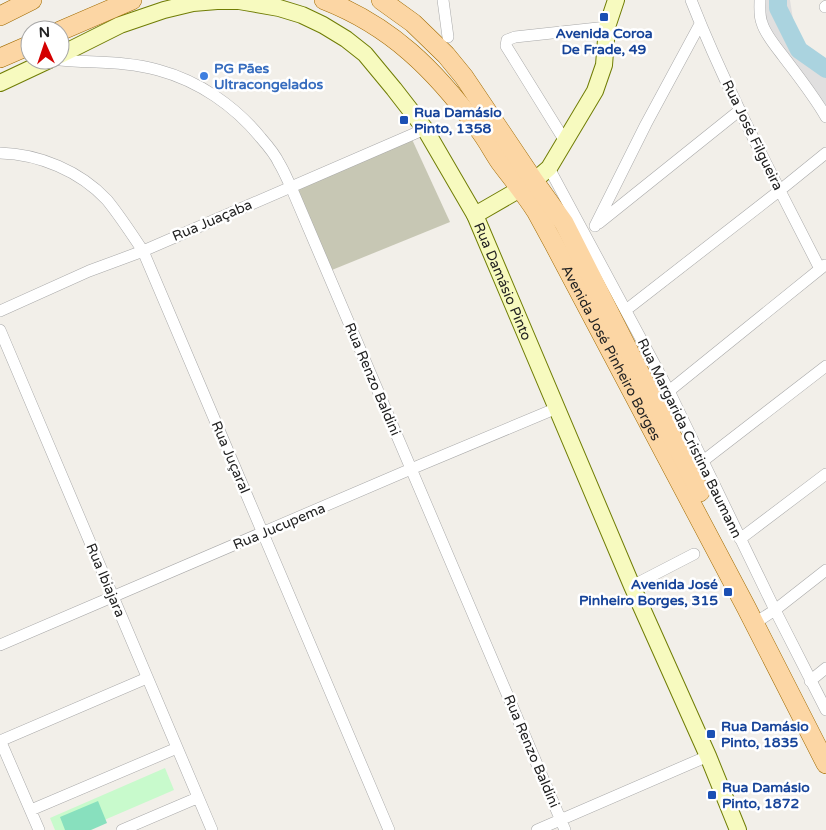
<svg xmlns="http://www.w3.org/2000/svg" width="826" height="830" viewBox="0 0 826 830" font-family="'Varela Round',sans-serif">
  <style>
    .residential { fill: #e0dfdf }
    .construction { fill: #c7c7b4 }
    .park { fill: #c8facc }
    .pitch { fill: #88e0be }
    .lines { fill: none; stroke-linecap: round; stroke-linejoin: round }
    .river { stroke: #aad3df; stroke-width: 18 }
    .street-casing { stroke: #a9a9a9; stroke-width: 12 }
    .secondary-casing { stroke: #707d05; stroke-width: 18 }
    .primary-casing { stroke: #a06b00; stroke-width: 20 }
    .street { stroke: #fff; stroke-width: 11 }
    .secondary { stroke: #f7fabf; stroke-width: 16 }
    .primary { stroke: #fcd6a4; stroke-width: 19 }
    .transit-dot { fill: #1a4fb4; stroke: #fff; stroke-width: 2 }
    .shop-dot { fill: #3f7fe0; stroke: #fff; stroke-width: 2 }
    .labels { text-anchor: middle; stroke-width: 5; stroke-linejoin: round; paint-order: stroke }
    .transit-label { font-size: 14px; font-weight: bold; fill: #164399; stroke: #fff; text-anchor: start }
    .shop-label { font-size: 14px; font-weight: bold; fill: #366cbe; stroke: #fff; text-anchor: start }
    .street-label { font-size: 14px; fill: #222; stroke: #fff }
  </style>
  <rect width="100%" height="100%" fill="#f2efe9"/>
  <path class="residential" d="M 764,0 L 790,0 L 796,38 L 826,64 L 826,109 L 772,35 L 763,12 Z"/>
  <path class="construction" d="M 410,135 L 450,222 L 327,272 L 291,187 Z"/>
  <path class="park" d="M 165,768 L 174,790 L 81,830 L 55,830 L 50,818 Z"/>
  <path class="pitch" d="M 98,801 L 107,823 L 91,830 L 65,830 L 60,817 Z"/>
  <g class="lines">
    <path class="river" d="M 778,0 L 778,8 L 799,50 L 826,69"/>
    <g class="street-casing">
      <path id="street" d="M 443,0 L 448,37
        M 691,0 C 727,92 775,180 820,269
        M 760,0 C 760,8 759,16 762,23 C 765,34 776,47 783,56 C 798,76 814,96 826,117
        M 825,7 L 826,6
        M 60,60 C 93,63 127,61 158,70 C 199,81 235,106 261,138 C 268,146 275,154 279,163 C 284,171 287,179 291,187 L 565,830
        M 565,141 L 506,46 L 507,40 L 515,37 L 607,27
        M 0,153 C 39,154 80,171 107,200 C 120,216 131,233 143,251 L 389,830
        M 549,168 L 669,391 L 775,610 L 826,710
        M 599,223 L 740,110
        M 595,226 L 646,124 L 700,24
        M 626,310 L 779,191 L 826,153
        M 0,311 L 89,271 L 143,251 L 425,129
        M 0,330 L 212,830
        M 669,391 L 825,265
        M 703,461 L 826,366
        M 740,539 L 826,474
        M 632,586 L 694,554
        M 755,623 L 775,610 L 826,570
        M 0,645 L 411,469 L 557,408
        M 810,681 L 826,668
        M 0,740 L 39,830
        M 0,741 L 147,678
        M 31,810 L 177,748
        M 122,830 L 197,798
        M 537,830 L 708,756"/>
    </g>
    <g class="secondary-casing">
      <g id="secondary">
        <path id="s1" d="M 60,55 L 120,25 L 164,10 L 193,3 L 217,1 L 239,1 L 279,8 L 302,15 L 323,25 L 346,39 L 365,54 L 394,89 L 425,129 L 475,215 L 632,586 L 708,756 L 738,830"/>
        <path d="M 0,83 L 49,60"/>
        <path d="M 475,215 L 534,181 L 549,168 L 595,91 L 604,65 L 607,27 L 616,0"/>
      </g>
    </g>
    <g class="primary-casing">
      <g id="primary">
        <path id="s2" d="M 324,0 C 391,26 435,70 477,127 C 486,138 492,150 500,162 C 512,178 525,194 536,211 C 542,222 548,233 554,244 L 746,607 L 826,764"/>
        <path d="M 381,0 L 413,23 L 446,55 L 464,77 L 534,181 L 564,223 L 700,492"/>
        <path d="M 0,16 L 32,0"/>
        <path d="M 60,31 L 132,0"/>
        <path d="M 0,58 L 30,45"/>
      </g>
    </g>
    <use href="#street" class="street"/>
    <use href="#secondary" class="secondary"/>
    <use href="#primary" class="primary"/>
  </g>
  <g class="transit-dot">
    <rect x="599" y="12" width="10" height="10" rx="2.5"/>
    <rect x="399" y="115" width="10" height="10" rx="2.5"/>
    <rect x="723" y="587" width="10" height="10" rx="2.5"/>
    <rect x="706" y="729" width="10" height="10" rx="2.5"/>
    <rect x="707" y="790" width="10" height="10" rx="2.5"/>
  </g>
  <circle class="shop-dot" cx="204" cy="76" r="5"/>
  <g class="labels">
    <g class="transit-label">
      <text x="604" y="38" text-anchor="middle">Avenida Coroa<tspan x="604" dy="16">De Frade, 49</tspan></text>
      <text x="414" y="117">Rua Damásio<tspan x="414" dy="16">Pinto, 1358</tspan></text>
      <text x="718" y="589" text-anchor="end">Avenida José<tspan x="718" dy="16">Pinheiro Borges, 315</tspan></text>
      <text x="721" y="731">Rua Damásio<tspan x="721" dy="16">Pinto, 1835</tspan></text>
      <text x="722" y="792">Rua Damásio<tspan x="722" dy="16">Pinto, 1872</tspan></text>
    </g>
    <g class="shop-label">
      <text x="214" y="73">PG Pães<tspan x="214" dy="16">Ultracongelados</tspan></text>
    </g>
    <g class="street-label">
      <text transform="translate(753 135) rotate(64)" y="5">Rua José Filgueira</text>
      <text transform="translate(212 220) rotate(-23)" y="5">Rua Juaçaba</text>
      <text dy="5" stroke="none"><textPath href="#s1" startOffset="596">Rua Damásio Pinto</textPath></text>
      <text dy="5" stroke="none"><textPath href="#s2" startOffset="465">Avenida José Pinheiro Borges</textPath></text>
      <text transform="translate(373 379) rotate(67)" y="5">Rua Renzo Baldini</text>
      <text transform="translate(690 438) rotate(64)" y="5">Rua Margarida Cristina Baumann</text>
      <text transform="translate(231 457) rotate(67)" y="5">Rua Juçaral</text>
      <text transform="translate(279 526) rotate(-23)" y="5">Rua Jucupema</text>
      <text transform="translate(106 580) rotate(67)" y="5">Rua Ibiajara</text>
      <text transform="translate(532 751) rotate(67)" y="5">Rua Renzo Baldini</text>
    </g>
  </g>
  <g transform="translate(45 45) rotate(357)"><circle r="24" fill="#ffffff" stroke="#a7a7a7"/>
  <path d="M0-4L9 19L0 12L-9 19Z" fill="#d40000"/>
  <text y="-8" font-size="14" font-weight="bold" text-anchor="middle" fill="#222222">N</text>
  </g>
</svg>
